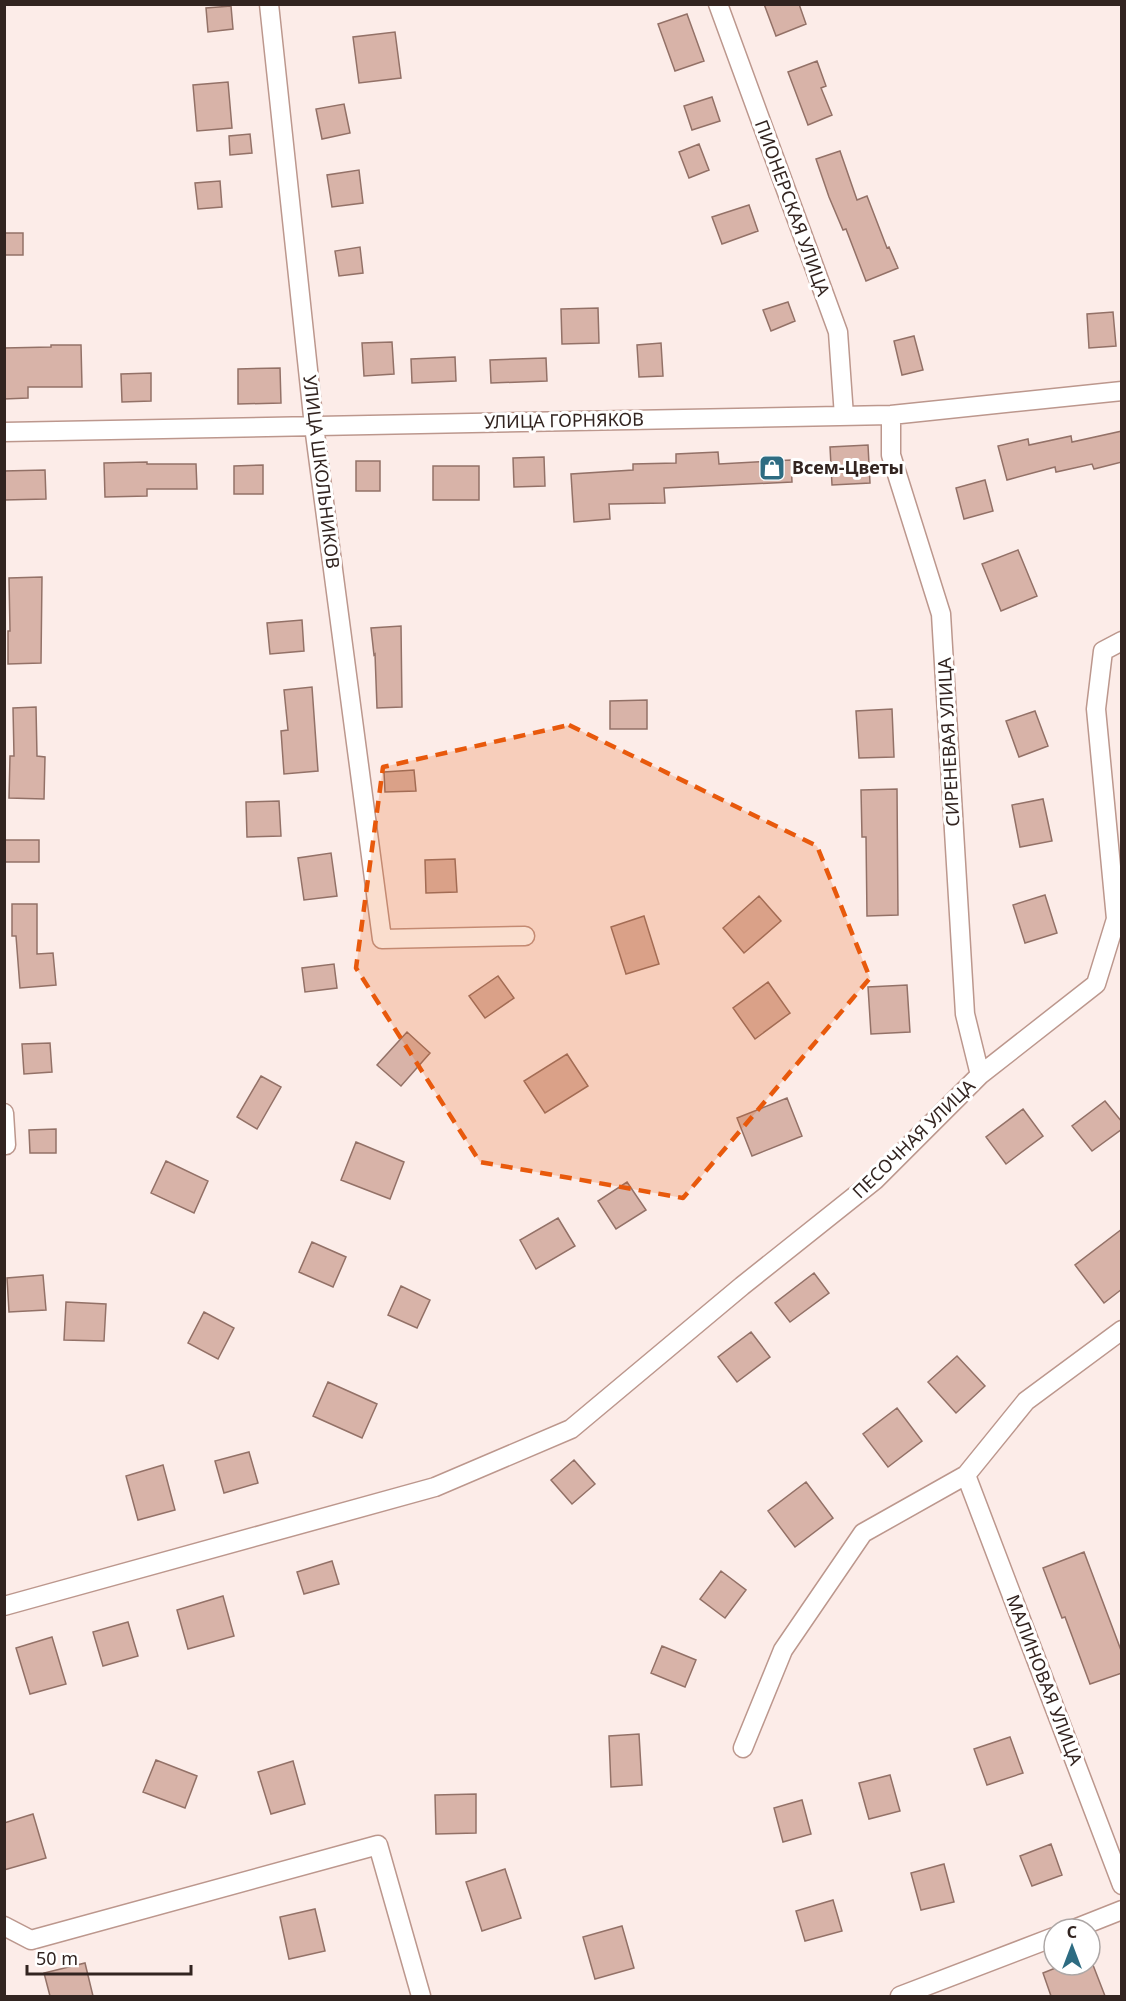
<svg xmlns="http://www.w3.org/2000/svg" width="1126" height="2001" viewBox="0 0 1126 2001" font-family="'Noto Sans',sans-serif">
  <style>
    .building { fill: #d8b3a8; stroke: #937167; stroke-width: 1.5 }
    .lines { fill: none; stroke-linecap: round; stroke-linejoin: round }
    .street-casing { stroke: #bc978d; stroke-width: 21 }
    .street { stroke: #fff; stroke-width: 18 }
    .marked { fill: #e8590c; fill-opacity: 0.2; stroke: #e8590c; stroke-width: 4.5; stroke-dasharray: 12 8; stroke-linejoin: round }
    .labels { text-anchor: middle; stroke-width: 6; stroke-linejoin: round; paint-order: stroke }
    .street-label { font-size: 18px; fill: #322420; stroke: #fff }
    .poi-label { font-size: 18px; font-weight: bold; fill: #322420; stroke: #fff; text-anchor: start }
  </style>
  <rect width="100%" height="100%" fill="#fcece8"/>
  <path class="building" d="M 764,4 L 799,4 L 806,24 L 776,36 Z
    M 231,6 L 233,29 L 208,32 L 206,8 Z
    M 687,14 L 704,61 L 675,71 L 658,24 Z
    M 395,32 L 401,78 L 359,83 L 353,37 Z
    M 817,61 L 826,86 L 821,88 L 832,115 L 808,125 L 788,72 Z
    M 228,82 L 232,128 L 197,131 L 193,85 Z
    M 712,97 L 720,121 L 692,130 L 684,106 Z
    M 344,104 L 350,133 L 322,139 L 316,109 Z
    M 250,134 L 252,153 L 230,155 L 229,136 Z
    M 699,144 L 709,170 L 689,178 L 679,152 Z
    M 840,151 L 857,200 L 867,196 L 887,248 L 889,247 L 898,268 L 866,281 L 846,229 L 843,230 L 829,197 L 816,159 Z
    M 359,170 L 363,203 L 332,207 L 327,175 Z
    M 220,181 L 222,207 L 198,209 L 195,183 Z
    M 749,205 L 758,231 L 722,244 L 712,217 Z
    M 4,233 L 23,233 L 23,255 L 4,255 Z
    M 360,247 L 363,273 L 339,276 L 335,251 Z
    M 788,302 L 795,321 L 771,331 L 763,310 Z
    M 598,308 L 599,343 L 562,344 L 561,309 Z
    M 1113,312 L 1116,346 L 1089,348 L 1087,314 Z
    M 914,336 L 923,370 L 902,375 L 894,341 Z
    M 392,342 L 394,374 L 364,376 L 362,343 Z
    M 661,343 L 663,376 L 639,377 L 637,345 Z
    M 51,345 L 81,345 L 82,387 L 28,387 L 28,398 L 4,399 L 4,348 L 51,347 Z
    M 455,357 L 456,381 L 412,383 L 411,359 Z
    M 546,358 L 547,381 L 491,383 L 490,360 Z
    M 280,368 L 281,403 L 238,404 L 238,369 Z
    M 151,373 L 151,401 L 122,402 L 121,374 Z
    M 1122,431 L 1122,462 L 1094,469 L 1092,464 L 1056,472 L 1055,467 L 1007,480 L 998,446 L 1028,439 L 1029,445 L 1071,436 L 1072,442 Z
    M 868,445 L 870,483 L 832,485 L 830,447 Z
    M 718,452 L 719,464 L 791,460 L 792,482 L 664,488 L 665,503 L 609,504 L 610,519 L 574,522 L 571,474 L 633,470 L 633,464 L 676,463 L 676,454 Z
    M 544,457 L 545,486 L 514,487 L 513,458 Z
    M 356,461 L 380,461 L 380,491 L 356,491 Z
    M 147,462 L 147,464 L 196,464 L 197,489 L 147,489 L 147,496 L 105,497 L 104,463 Z
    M 263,465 L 263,494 L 234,494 L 234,466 Z
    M 433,466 L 479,466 L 479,500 L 433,500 Z
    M 45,470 L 46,499 L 4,500 L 4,471 Z
    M 985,480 L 993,511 L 964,519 L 956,488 Z
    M 1018,550 L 1037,596 L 1001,611 L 982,564 Z
    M 42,577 L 41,663 L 8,664 L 8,631 L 10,631 L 9,578 Z
    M 302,620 L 304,651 L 270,654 L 267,623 Z
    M 401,626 L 402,707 L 377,708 L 375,654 L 374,655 L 371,628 Z
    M 312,687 L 318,771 L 284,774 L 281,731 L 288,730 L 284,690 Z
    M 647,700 L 647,729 L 610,729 L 610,701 Z
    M 36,707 L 37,756 L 45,757 L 44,799 L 9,798 L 10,756 L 14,756 L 13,708 Z
    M 892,709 L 894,757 L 859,758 L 856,711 Z
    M 1035,711 L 1048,746 L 1019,757 L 1006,721 Z
    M 414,770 L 416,791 L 385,792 L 384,772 Z
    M 897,789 L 898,915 L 867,916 L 866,837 L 862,837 L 861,790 Z
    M 1043,799 L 1052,841 L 1020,847 L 1012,805 Z
    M 279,801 L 281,836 L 247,837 L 246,802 Z
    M 4,840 L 39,840 L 39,862 L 4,862 Z
    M 331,853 L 337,896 L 304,900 L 298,858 Z
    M 455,859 L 457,892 L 426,893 L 425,860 Z
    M 1045,895 L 1057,933 L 1025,943 L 1013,905 Z
    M 759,896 L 781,921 L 744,953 L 723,928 Z
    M 12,904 L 37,904 L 37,954 L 53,953 L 56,985 L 20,988 L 16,936 L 12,936 Z
    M 644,916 L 659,964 L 626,974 L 611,927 Z
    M 334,964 L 337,988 L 305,992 L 302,968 Z
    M 498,976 L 514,998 L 485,1018 L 469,996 Z
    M 768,982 L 790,1013 L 755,1039 L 733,1008 Z
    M 907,985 L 910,1032 L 871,1034 L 868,987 Z
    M 407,1032 L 430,1053 L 401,1086 L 377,1065 Z
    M 50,1043 L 52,1072 L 24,1074 L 22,1044 Z
    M 567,1054 L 588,1086 L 545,1113 L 524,1081 Z
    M 261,1076 L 281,1087 L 257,1129 L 237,1117 Z
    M 787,1098 L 802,1136 L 752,1156 L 737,1118 Z
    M 1105,1101 L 1122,1122 L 1122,1129 L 1092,1151 L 1072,1126 Z
    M 1023,1109 L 1043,1136 L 1006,1164 L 986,1137 Z
    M 56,1129 L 56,1153 L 30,1153 L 29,1130 Z
    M 356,1142 L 404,1162 L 390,1199 L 341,1180 Z
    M 166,1161 L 208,1181 L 194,1213 L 151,1193 Z
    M 627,1182 L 646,1210 L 616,1229 L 598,1201 Z
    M 558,1218 L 575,1246 L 536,1269 L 520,1240 Z
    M 1122,1229 L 1122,1289 L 1104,1303 L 1075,1265 Z
    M 312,1242 L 346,1257 L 333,1287 L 299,1272 Z
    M 814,1273 L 829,1293 L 790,1322 L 775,1303 Z
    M 43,1275 L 46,1310 L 9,1312 L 7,1278 Z
    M 401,1286 L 430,1300 L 417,1328 L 388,1315 Z
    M 66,1302 L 106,1304 L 104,1341 L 64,1340 Z
    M 204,1312 L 234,1328 L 218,1359 L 188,1343 Z
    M 751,1332 L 770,1357 L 737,1382 L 718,1357 Z
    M 957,1356 L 985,1386 L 956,1413 L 928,1382 Z
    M 328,1382 L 377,1404 L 362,1438 L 313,1416 Z
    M 897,1408 L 922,1441 L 888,1467 L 863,1434 Z
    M 249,1452 L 258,1483 L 224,1493 L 215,1461 Z
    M 574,1460 L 595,1484 L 572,1504 L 551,1480 Z
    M 163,1465 L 175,1510 L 138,1520 L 126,1476 Z
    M 806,1482 L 833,1518 L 795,1547 L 768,1511 Z
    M 1084,1552 L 1122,1653 L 1122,1673 L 1090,1684 L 1065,1617 L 1062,1618 L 1043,1568 Z
    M 332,1561 L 339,1584 L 304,1594 L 297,1572 Z
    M 721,1571 L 746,1590 L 725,1618 L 700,1599 Z
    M 223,1596 L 234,1636 L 188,1649 L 177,1610 Z
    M 128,1622 L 138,1656 L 103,1666 L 93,1632 Z
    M 52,1637 L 66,1684 L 30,1694 L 16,1648 Z
    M 662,1646 L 696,1660 L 685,1687 L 651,1673 Z
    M 639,1734 L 642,1785 L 611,1787 L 609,1736 Z
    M 1010,1737 L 1023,1773 L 987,1785 L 974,1749 Z
    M 156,1760 L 197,1776 L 185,1808 L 143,1792 Z
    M 293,1761 L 305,1804 L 271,1814 L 258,1772 Z
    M 890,1775 L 900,1811 L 869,1819 L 859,1783 Z
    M 476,1794 L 476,1833 L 436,1834 L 435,1795 Z
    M 802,1800 L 811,1834 L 783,1842 L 774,1808 Z
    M 33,1814 L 46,1858 L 4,1870 L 4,1823 Z
    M 1051,1844 L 1062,1875 L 1032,1886 L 1020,1856 Z
    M 944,1864 L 954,1902 L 921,1910 L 911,1873 Z
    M 505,1869 L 521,1918 L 482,1931 L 466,1882 Z
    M 833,1900 L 842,1931 L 805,1941 L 796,1911 Z
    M 315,1909 L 325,1951 L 289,1959 L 280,1917 Z
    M 622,1926 L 634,1968 L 595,1979 L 583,1937 Z
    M 85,1963 L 93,1996 L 50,1996 L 44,1973 Z
    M 1063,1965 L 1093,1965 L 1105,1996 L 1051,1996 L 1043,1973 Z"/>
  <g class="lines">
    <g class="street-casing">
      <path id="street" d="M 269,4 L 314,426 L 382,939 L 525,936
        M 718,4 L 838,332 L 844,416
        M 891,415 L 891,455 L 941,614 L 965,1014 L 980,1075
        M 4,432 L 891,415 L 1122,391
        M 4,1113 L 6,1145
        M 966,1475 L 1122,1885
        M 4,1606 L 435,1487 L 571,1429 L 742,1286 L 875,1180 L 980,1075 L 1096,984 L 1116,919 L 1096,709 L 1103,651 L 1122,641
        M 743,1748 L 783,1650 L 863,1533 L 966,1475 L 1026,1401 L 1122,1330
        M 4,1926 L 31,1940 L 378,1845 L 421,1996
        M 1074,1929 L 1122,1910
        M 900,1996 L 1054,1937"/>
    </g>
    <use href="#street" class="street"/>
  </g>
  <path class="marked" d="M 569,725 L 817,846 L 870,978 L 683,1198 L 480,1162 L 356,968 L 383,767 Z"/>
  <defs>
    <g id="shop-square" transform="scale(1.35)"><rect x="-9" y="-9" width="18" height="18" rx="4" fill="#2e6c82" stroke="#fff"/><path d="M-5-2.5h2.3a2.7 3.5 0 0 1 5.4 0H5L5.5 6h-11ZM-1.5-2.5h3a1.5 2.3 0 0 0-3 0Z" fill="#fff"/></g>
  </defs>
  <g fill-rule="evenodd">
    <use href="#shop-square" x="772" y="468"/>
  </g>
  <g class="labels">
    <g class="street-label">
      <text transform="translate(792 208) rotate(70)" y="6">ПИОНЕРСКАЯ УЛИЦА</text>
      <text transform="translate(564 421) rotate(-1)" y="6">УЛИЦА ГОРНЯКОВ</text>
      <text transform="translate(321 472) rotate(83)" y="6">УЛИЦА ШКОЛЬНИКОВ</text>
      <text transform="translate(949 742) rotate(-93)" y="6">СИРЕНЕВАЯ УЛИЦА</text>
      <text transform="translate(914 1139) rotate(-44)" y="6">ПЕСОЧНАЯ УЛИЦА</text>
      <text transform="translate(1044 1680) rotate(69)" y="6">МАЛИНОВАЯ УЛИЦА</text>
    </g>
    <g class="poi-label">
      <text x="792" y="474">Всем-Цветы</text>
    </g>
  </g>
  <rect width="1126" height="2001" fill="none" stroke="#322420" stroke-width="12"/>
  <g transform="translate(1072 1947)"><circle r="28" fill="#ffffff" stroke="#ada7a6" stroke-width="1.5"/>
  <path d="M0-4.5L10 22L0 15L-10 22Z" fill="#2e6c82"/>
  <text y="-9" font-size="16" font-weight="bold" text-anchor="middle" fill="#322420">С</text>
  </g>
  <path d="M27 1965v9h164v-9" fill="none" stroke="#322420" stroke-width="3"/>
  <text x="36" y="1965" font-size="18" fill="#322420" stroke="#ffffff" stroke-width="4.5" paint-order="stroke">50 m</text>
</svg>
